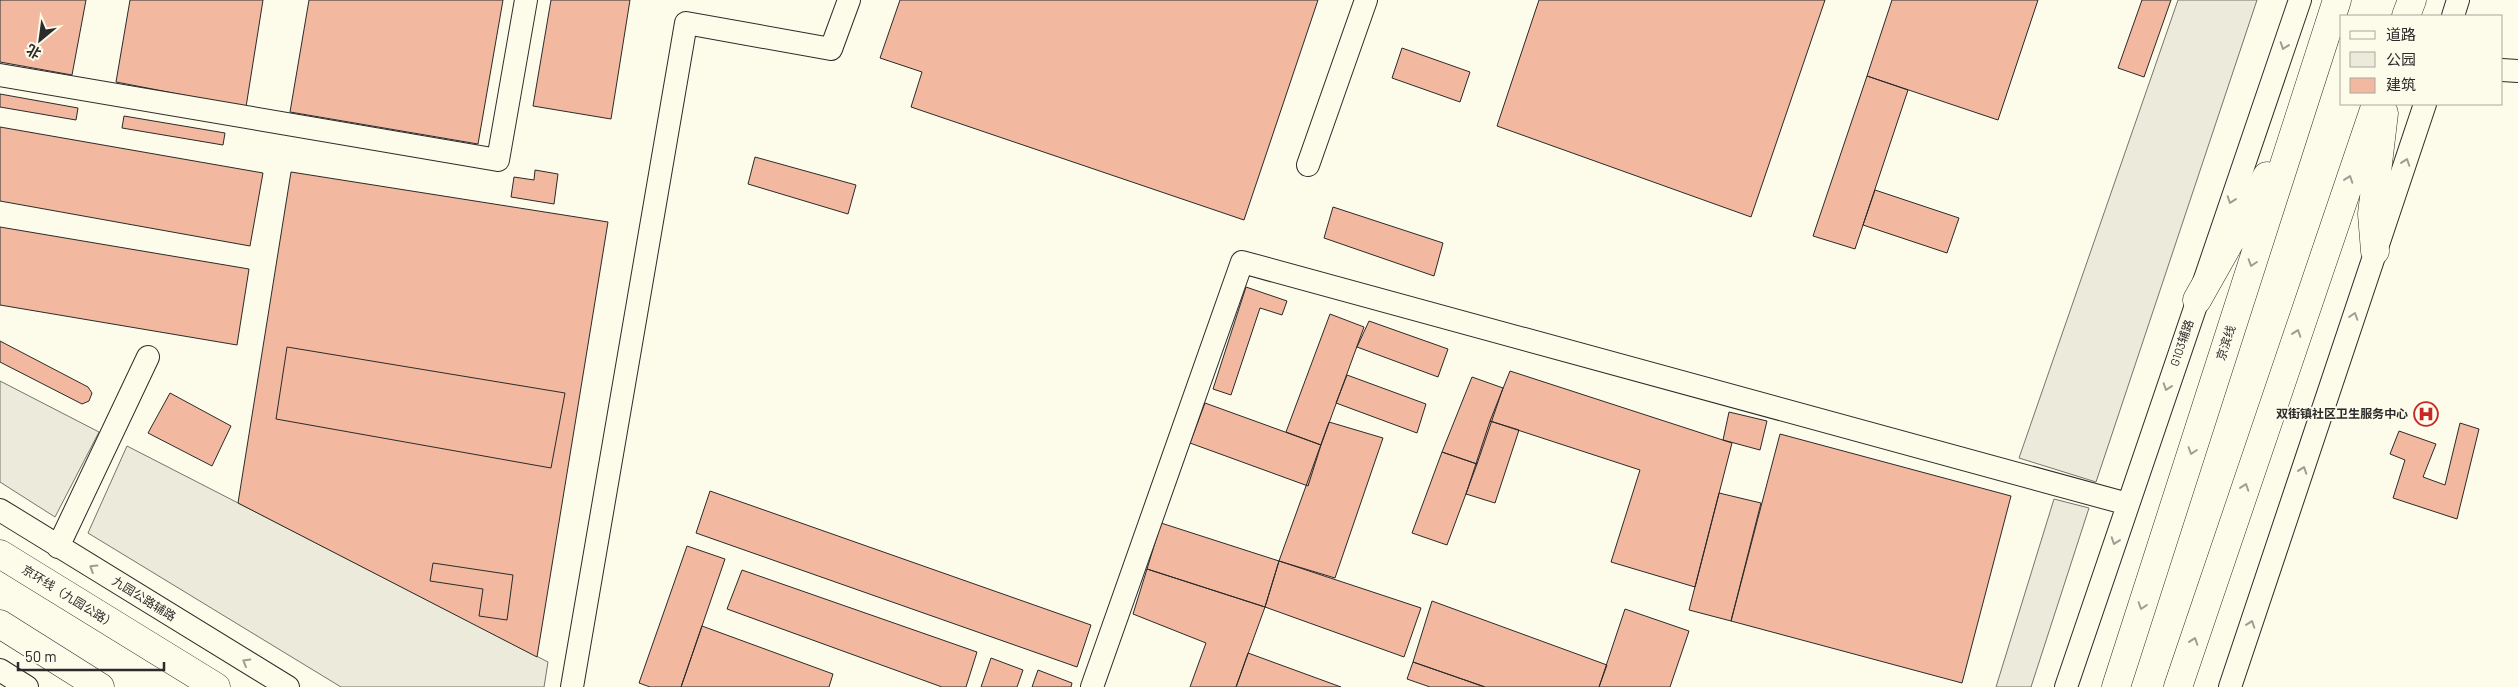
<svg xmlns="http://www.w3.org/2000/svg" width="2518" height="687" viewBox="0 0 2518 687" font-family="Barlow,'Noto Sans SC',sans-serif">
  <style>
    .green { fill: #ecebdb; stroke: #74746e }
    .building { fill: #f2b8a0; stroke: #2b2b2b }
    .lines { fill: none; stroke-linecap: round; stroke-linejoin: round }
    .minor-casing { stroke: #2b2b2b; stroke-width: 24 }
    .highway-casing { stroke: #2b2b2b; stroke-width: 29 }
    .minor { stroke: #fdfbea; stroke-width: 22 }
    .highway { stroke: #fdfbea; stroke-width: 28 }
    .oneway { stroke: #9e9d94 }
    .labels { text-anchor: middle; stroke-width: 4; stroke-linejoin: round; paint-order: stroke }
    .street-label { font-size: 12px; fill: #2b2b2b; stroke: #fdfbea }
    .poi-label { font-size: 12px; font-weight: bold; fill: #2b2b2b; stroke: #fdfbea; text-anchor: end }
  </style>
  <rect width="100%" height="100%" fill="#fdfbea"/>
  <path class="green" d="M 2178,0 L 2257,0 L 2096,482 L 2019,458 Z
    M 0,381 L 99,432 L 55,517 L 0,482 Z
    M 127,446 L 548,662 L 544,687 L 341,687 L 88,533 Z
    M 2054,499 L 2089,508 L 2031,687 L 1996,687 Z"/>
  <path class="building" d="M 0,0 L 86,0 L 72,75 L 0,62 Z
    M 130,0 L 263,0 L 246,107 L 116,82 Z
    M 309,0 L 503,0 L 478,144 L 290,112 Z
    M 551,0 L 630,0 L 611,119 L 533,106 Z
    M 900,0 L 1318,0 L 1244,220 L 911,107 L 922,72 L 880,58 Z
    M 1539,0 L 1825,0 L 1751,217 L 1497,126 Z
    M 1892,0 L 2038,0 L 1998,120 L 1867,76 Z
    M 2142,0 L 2171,0 L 2144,77 L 2118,68 Z
    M 1402,48 L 1470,72 L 1460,102 L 1392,78 Z
    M 1867,76 L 1908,90 L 1855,249 L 1813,236 Z
    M 0,94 L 78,108 L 76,120 L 0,107 Z
    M 124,116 L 225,133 L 223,145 L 122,128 Z
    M 0,127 L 263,173 L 250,246 L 0,201 Z
    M 755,157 L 856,185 L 848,214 L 748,184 Z
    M 535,170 L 558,174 L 554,204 L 511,197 L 514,177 L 534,180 Z
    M 291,172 L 608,222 L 537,657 L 238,503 Z
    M 1875,190 L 1959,218 L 1947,253 L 1863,225 Z
    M 1333,207 L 1443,243 L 1434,276 L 1324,238 Z
    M 0,227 L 249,269 L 237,345 L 0,305 Z
    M 1246,287 L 1287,301 L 1282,315 L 1260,308 L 1231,395 L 1213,389 Z
    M 1330,314 L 1364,327 L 1321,445 L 1286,432 Z
    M 1369,321 L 1448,349 L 1438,377 L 1357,347 Z
    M 0,341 L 88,387 L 92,393 L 89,401 L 82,404 L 0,362 Z
    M 287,347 L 565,393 L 551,468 L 276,419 Z
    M 1510,371 L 1732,443 L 1695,587 L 1611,562 L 1640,470 L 1490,421 Z
    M 1347,375 L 1426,404 L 1417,433 L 1336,403 Z
    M 1472,377 L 1503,388 L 1477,464 L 1442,452 Z
    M 170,393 L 231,426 L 212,466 L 148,433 Z
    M 1205,403 L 1321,445 L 1308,486 L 1190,443 Z
    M 1729,412 L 1767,421 L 1760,450 L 1723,440 Z
    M 1490,421 L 1519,430 L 1495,503 L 1466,494 Z
    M 1329,422 L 1383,438 L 1335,578 L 1279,561 Z
    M 2460,423 L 2479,429 L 2457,519 L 2393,498 L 2405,460 L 2390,454 L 2399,431 L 2436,444 L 2423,477 L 2445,485 Z
    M 1780,434 L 2011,496 L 1962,683 L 1731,621 Z
    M 1442,452 L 1477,464 L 1447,545 L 1412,533 Z
    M 710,491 L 1091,625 L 1077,667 L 696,533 Z
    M 1719,493 L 1761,503 L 1731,621 L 1689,610 Z
    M 1161,523 L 1279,561 L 1265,607 L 1147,569 Z
    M 687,546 L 725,559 L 681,687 L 650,687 L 639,683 Z
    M 1279,561 L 1421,608 L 1404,657 L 1265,607 Z
    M 433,563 L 513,575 L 507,620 L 479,616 L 483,589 L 430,581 Z
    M 1147,569 L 1265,607 L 1236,687 L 1190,687 L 1206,643 L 1133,614 Z
    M 742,570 L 977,652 L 966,687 L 942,687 L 727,609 Z
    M 1432,601 L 1607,665 L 1599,687 L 1485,687 L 1413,662 Z
    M 1625,609 L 1689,631 L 1670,687 L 1599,687 Z
    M 702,626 L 833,674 L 829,687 L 681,687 Z
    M 1248,653 L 1341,687 L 1236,687 Z
    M 991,658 L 1023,670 L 1017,687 L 981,687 Z
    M 1413,662 L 1485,687 L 1430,687 L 1407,679 Z
    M 1038,670 L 1072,683 L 1071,687 L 1032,687 Z"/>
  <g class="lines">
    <g class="minor-casing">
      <path id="minor" d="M 2453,16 L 2458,0
        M 2502,70 L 2518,71
        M 0,75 L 498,160 L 526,0
        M 1308,165 L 1366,0
        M 0,510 L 288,687
        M 58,547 L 148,357
        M 0,670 L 27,687
        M 572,687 L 686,23 L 831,49 L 849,0
        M 1092,687 L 1242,262 L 2128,504
        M 2066,687 L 2300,0
        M 2230,687 L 2425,104"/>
    </g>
    <g class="highway-casing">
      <path id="highway" d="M 2406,16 L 2412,0
        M 2375,251 L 2372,214 L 2384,113
        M 2197,300 L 2267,176
        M 0,554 L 216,687
        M 0,624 L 100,687
        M 2116,687 L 2337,0
        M 2178,687 L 2376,104"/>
    </g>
    <use href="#minor" class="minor"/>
    <use href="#highway" class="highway"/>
  </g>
  <defs><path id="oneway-chevron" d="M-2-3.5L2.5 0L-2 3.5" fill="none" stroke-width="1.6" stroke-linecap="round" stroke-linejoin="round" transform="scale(1.25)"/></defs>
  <g class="oneway">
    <use href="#oneway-chevron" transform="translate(2284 46) rotate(109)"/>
    <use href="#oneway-chevron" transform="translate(2406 162) rotate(-71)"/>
    <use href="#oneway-chevron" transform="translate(2349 179) rotate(-71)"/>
    <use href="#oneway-chevron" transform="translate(2231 200) rotate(109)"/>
    <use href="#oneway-chevron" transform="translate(2252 263) rotate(108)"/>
    <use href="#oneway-chevron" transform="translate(2354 316) rotate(-72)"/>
    <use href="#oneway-chevron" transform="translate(2297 333) rotate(-71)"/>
    <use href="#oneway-chevron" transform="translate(2167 387) rotate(109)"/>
    <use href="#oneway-chevron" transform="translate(2192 451) rotate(108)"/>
    <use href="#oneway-chevron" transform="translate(2303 470) rotate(-71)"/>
    <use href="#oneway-chevron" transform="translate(2245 487) rotate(-71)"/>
    <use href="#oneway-chevron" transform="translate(2115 541) rotate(109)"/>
    <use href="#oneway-chevron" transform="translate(93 568) rotate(-148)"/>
    <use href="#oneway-chevron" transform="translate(2142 606) rotate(108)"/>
    <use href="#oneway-chevron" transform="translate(2251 624) rotate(-71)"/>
    <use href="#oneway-chevron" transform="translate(2194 641) rotate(-71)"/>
    <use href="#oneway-chevron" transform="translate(246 662) rotate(-150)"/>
  </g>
  <defs>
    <g id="hospital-ring" transform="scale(1.25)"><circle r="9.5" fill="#fdfbea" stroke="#c62828" stroke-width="1.5"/><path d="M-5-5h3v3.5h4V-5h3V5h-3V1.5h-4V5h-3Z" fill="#c62828"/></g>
  </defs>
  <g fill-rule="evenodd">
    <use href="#hospital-ring" x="2426" y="414"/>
  </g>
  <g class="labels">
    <g class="street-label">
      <text transform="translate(2182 343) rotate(-71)" y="4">G103辅路</text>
      <text transform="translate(2226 343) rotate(-72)" y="4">京滨线</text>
      <text transform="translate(69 597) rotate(32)" y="4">京环线（九园公路）</text>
      <text transform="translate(144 599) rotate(32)" y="4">九园公路辅路</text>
    </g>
    <g class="poi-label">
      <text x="2408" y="418">双街镇社区卫生服务中心</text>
    </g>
  </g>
  <rect x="2340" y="15" width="162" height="90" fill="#fdfbea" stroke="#a9a89e"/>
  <rect x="2350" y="31" width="25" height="8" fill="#fdfbea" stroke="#a9a89e"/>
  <text x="2386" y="40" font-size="15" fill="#2b2b2b">道路</text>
  <rect x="2350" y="52" width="25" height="15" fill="#ecebdb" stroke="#a9a89e"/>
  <text x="2386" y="65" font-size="15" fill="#2b2b2b">公园</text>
  <rect x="2350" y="78" width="25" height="15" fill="#f2b8a0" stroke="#a9a89e"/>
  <text x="2386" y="90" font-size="15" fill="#2b2b2b">建筑</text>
  <g transform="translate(40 40) rotate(209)" stroke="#fdfbea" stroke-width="4" paint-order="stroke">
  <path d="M0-4L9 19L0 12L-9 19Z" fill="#2b2b2b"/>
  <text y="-8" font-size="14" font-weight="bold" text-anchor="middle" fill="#2b2b2b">北</text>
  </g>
  <path d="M18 662v8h146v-8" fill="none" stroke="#2b2b2b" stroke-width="2.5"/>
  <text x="25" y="662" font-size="15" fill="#2b2b2b" stroke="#fdfbea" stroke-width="4" paint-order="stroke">50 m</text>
</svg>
